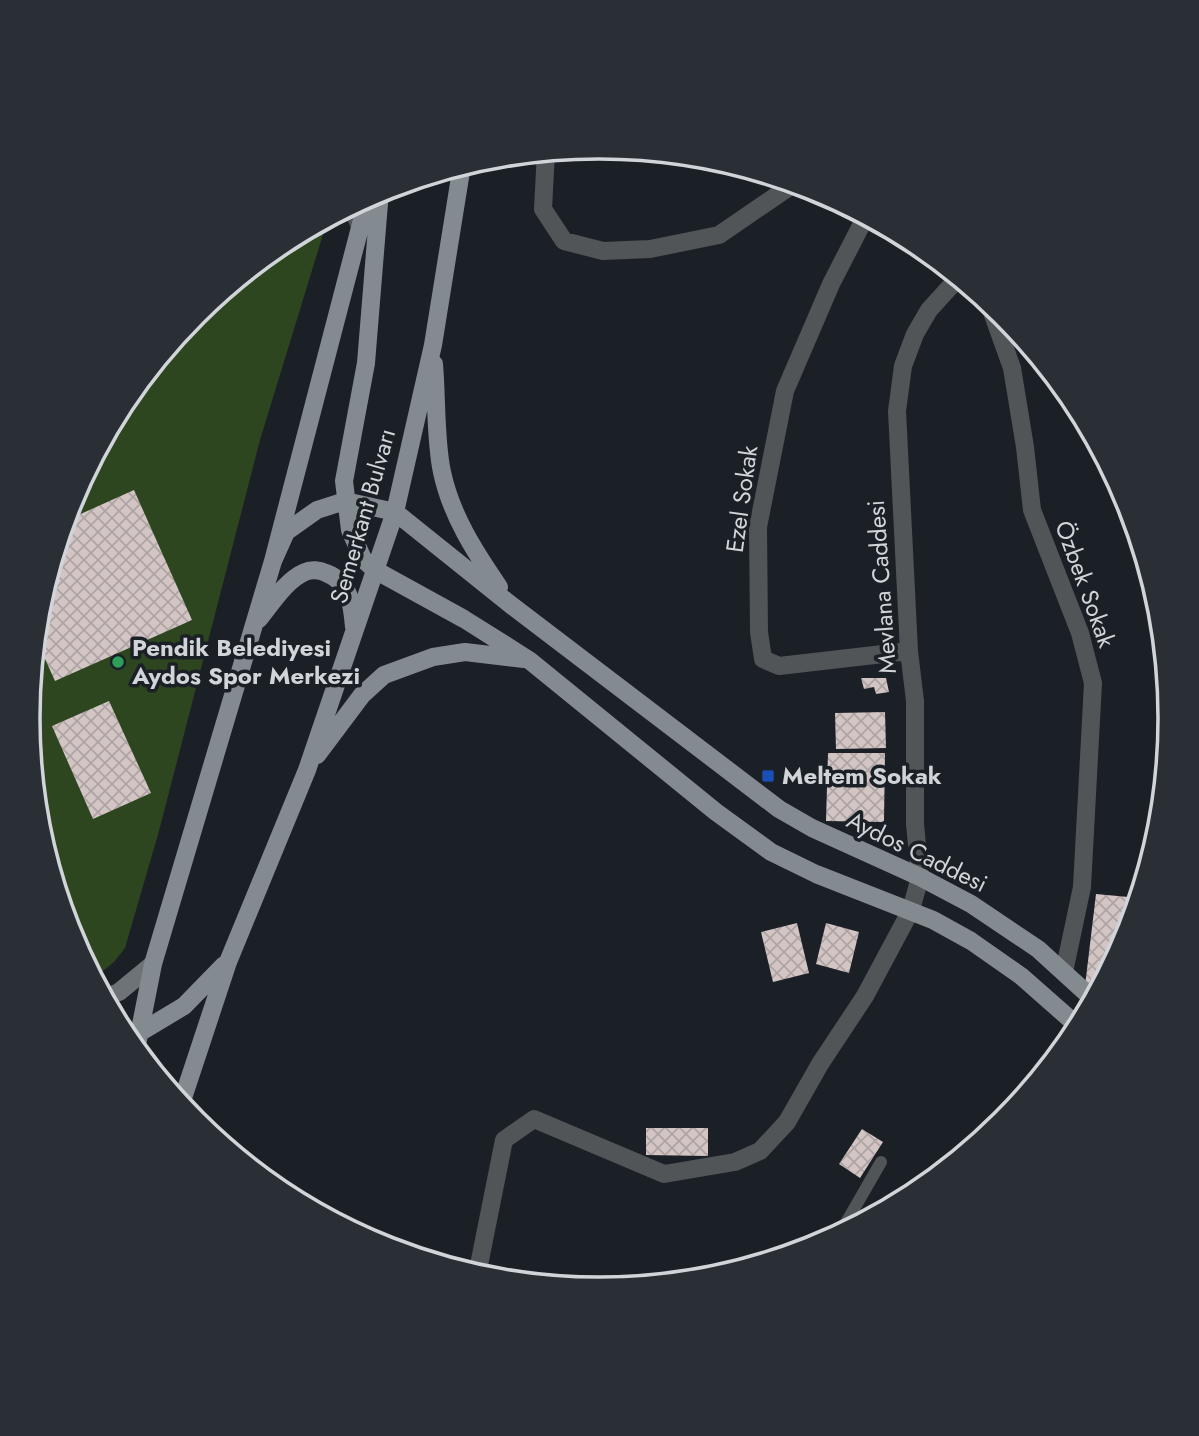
<svg xmlns="http://www.w3.org/2000/svg" width="1199" height="1436" viewBox="0 0 1199 1436" font-family="Jost,sans-serif">
  <style>
    .green { fill: #2d4620 }
    .building { fill: url(#building-cross-hatch) }
    .lines { fill: none; stroke-linecap: round; stroke-linejoin: round }
    .lane { stroke: #515558; stroke-width: 12 }
    .street { stroke: #515558; stroke-width: 18 }
    .secondary { stroke: #6d7377; stroke-width: 18 }
    .primary { stroke: #838a90; stroke-width: 18 }
    .leisure-dot { fill: #2e9e5b; stroke: #1b2027; stroke-width: 2.5 }
    .transit-dot { fill: #1a4fb4; stroke: #1b2027; stroke-width: 2.5 }
    .labels { text-anchor: middle; stroke-width: 7; stroke-linejoin: round; paint-order: stroke }
    .street-label { font-size: 24px; fill: #d1d4d9; stroke: #1b2027 }
    .poi-label { font-size: 24px; font-weight: bold; fill: #d1d4d9; stroke: #1b2027; text-anchor: start }
    .rim { fill: none; stroke: #d1d4d9; stroke-width: 3.5 }
  </style>
  <defs>
    <pattern id="building-cross-hatch" width="8" height="8" patternUnits="userSpaceOnUse" patternTransform="scale(1.75)"><rect width="8" height="8" fill="#d2c5c4"/><path d="M0 0l8 8M0 8l8-8" fill="none" stroke="#ada4a3"/></pattern>
  </defs>
  <rect width="100%" height="100%" fill="#1b2027"/>
  <path class="green" d="M 328,218 L 260,440 L 159,831 L 125,948 L 114,962 L 94,978 L 71,936 L 39,829 L 28,718 L 39,606 L 72,499 L 125,400 L 196,314 L 282,243 Z"/>
  <path class="building" d="M 134,490 L 192,620 L 55,681 L 36,639 L 39,606 L 65,521 Z
    M 861,678 L 886,678 L 889,692 L 876,694 L 874,687 L 864,689 Z
    M 109,701 L 151,793 L 93,819 L 52,726 Z
    M 885,712 L 886,748 L 836,749 L 835,713 Z
    M 828,753 L 885,753 L 884,822 L 826,821 Z
    M 1096,894 L 1139,898 L 1127,937 L 1097,994 L 1085,986 Z
    M 797,923 L 809,973 L 773,982 L 761,932 Z
    M 826,923 L 859,932 L 849,973 L 816,964 Z
    M 646,1128 L 708,1128 L 708,1156 L 646,1155 Z
    M 862,1129 L 883,1142 L 860,1178 L 839,1164 Z"/>
  <g class="lines">
    <path class="lane" d="M 839,1235 L 881,1162"/>
    <path class="street" d="M 546,152 L 543,209 L 564,241 L 603,251 L 650,249 L 719,235 L 795,183
      M 351,206 L 360,226
      M 866,216 L 831,284 L 785,391 L 758,527 L 759,632 L 763,659 L 779,666 L 909,651
      M 988,301 L 1012,368 L 1025,447 L 1032,510 L 1080,633 L 1093,683 L 1082,887 L 1064,972
      M 477,1275 L 504,1140 L 534,1119 L 664,1174 L 735,1162 L 760,1151 L 787,1122 L 820,1064 L 865,996 L 911,910 L 920,877 L 915,824 L 915,701 L 909,651 L 897,411 L 903,366 L 915,334 L 929,310 L 959,277"/>
    <path class="secondary" d="M 104,998 L 119,992 L 153,964"/>
    <path class="primary" d="M 380,191 L 366,363 L 344,481 L 350,530 L 363,559 L 375,570 L 464,619 L 529,660 L 716,812 L 771,852 L 816,874 L 933,920 L 971,941 L 1021,976 L 1079,1027
      M 434,364 C 437,397 435,440 442,472 C 451,515 475,552 499,587
      M 273,561 L 286,532 L 317,510 L 345,501 L 395,512 L 511,605 L 779,809 L 812,828 L 920,877 L 971,904 L 1038,949 L 1094,1000
      M 259,619 C 272,603 286,580 305,572 C 311,569 320,570 326,573 C 350,582 352,604 354,627
      M 317,755 L 362,695 L 384,675 L 433,657 L 465,652 L 524,659
      M 123,1033 L 139,1033 L 184,1006 L 224,965
      M 136,1050 L 153,964 L 273,561 L 368,197
      M 181,1104 L 228,962 L 307,770 L 395,512 L 433,345 L 462,165"/>
  </g>
  <circle class="leisure-dot" cx="118" cy="662" r="7"/>
  <rect class="transit-dot" x="761" y="769" width="14" height="14" rx="3.5"/>
  <g class="labels">
    <g class="street-label">
      <text transform="translate(742 499) rotate(-82)" y="8">Ezel Sokak</text>
      <text transform="translate(363 516) rotate(-74)" y="8">Semerkant Bulvarı</text>
      <text transform="translate(1085 584) rotate(70)" y="8">Özbek Sokak</text>
      <text transform="translate(882 587) rotate(-94)" y="8">Mevlana Caddesi</text>
      <text transform="translate(917 852) rotate(26)" y="8">Aydos Caddesi</text>
    </g>
    <g class="poi-label">
      <text x="132" y="656">Pendik Belediyesi<tspan x="132" dy="28">Aydos Spor Merkezi</tspan></text>
      <text x="782" y="784">Meltem Sokak</text>
    </g>
  </g>
  <path d="M0 0H1199V1436H0ZM40 718a559 559 0 1 1 1118 0a559 559 0 1 1-1118 0Z" fill="#2a2e35" fill-rule="evenodd"/>
  <path class="rim" d="M40 718a559 559 0 1 1 1118 0a559 559 0 1 1-1118 0Z"/>
</svg>
